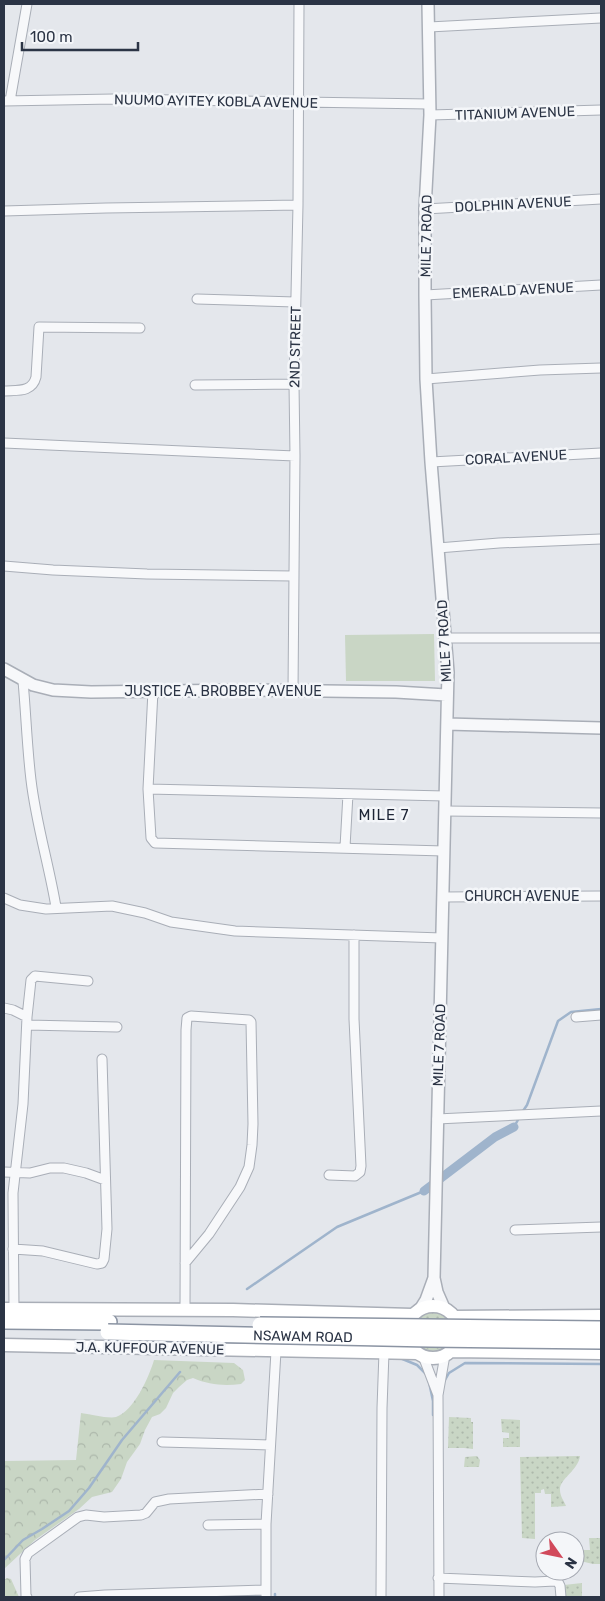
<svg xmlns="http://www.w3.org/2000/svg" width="605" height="1601" viewBox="0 0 605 1601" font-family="Rubik,sans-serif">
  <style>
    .grass { fill: url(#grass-dots) }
    .forest { fill: url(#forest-crowns) }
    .pitch { fill: #c9d6c5 }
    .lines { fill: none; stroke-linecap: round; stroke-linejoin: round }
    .stream { stroke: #9fb4cc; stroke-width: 2.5 }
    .canal { stroke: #9fb4cc; stroke-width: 9 }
    .minor-casing { stroke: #a9aeb7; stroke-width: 11 }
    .tertiary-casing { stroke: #a9aeb7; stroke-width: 14 }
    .secondary-casing { stroke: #a9aeb7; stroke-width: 15 }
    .trunk-casing { stroke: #8b94a3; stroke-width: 18 }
    .minor { stroke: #f7f8fa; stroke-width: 9 }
    .tertiary { stroke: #f7f8fa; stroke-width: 11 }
    .secondary { stroke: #fff; stroke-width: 12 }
    .trunk { stroke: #fff; stroke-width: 15 }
    .trunk-bridge-casing { stroke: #8b94a3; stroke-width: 18; stroke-linecap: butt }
    .trunk-bridge { stroke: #fff; stroke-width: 15 }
    .labels { text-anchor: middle; stroke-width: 5; stroke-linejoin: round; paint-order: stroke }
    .street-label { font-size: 14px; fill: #2b3445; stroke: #f4f6f9 }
    .neighbourhood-label { font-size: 15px; letter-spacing: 1px; fill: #1d2536; stroke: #f4f6f9 }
  </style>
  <defs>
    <pattern id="grass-dots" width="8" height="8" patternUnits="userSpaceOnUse" patternTransform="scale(1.25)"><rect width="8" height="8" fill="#c9d6c5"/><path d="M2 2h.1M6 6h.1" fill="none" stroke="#adb8ab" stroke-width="1.8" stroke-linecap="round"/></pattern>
    <pattern id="forest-crowns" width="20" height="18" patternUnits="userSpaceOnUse" patternTransform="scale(1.25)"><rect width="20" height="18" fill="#c9d6c5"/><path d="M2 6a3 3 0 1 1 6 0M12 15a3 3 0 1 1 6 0" fill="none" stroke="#adb8ab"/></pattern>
  </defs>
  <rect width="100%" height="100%" fill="#e4e7ec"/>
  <path class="grass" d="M 430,1311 L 444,1314 L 449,1318 L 449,1344 C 437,1355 424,1354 414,1342 C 414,1325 411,1316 430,1311 Z
    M 449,1417 L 471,1418 L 471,1422 L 473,1422 L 473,1449 L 464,1448 L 448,1448 Z
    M 501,1419 L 520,1420 L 520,1447 L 503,1447 L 503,1438 L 509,1438 L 509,1433 L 502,1432 Z
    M 477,1456 L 480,1460 L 479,1467 L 464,1467 L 465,1457 Z
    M 580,1456 C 578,1471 559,1479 560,1490 C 560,1496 564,1501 566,1506 L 551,1507 L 551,1494 L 545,1494 L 544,1489 L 541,1490 L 541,1493 L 535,1493 L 535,1539 L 522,1538 L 520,1457 Z
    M 589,1538 L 601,1538 L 601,1564 L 593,1564 L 576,1560 L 576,1550 L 590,1550 Z
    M 582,1583 L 582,1597 L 564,1597 L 564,1585 Z"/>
  <path class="forest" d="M 154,1360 L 234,1363 L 243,1370 L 245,1380 L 241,1384 C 224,1386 209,1385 193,1378 L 187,1380 L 179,1387 L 173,1393 L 166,1408 L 160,1414 L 152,1417 L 145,1430 L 140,1444 L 127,1462 L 121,1479 L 112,1492 L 92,1497 L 79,1509 L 35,1540 L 4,1569 L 4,1461 L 76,1460 L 81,1413 C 89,1414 109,1419 116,1417 C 134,1411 149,1377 154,1360 Z
    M 7,1578 L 11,1579 L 19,1597 L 4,1597 L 4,1580 Z"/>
  <path class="pitch" d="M 434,634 L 435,681 L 346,681 L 345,635 Z"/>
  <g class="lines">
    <path class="stream" d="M 523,1111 L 527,1105 L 558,1021 L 571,1012 L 601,1009
      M 514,1127 L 519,1118
      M 247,1289 L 337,1227 L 424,1191
      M 400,1358 L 417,1365 L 426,1374
      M 445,1380 L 449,1373 L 465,1363 L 601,1364
      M 429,1382 L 433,1401 L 433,1415
      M 4,1560 L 23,1540 L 42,1529 L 69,1511 L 89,1488 L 122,1440 L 180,1372
      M 275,1594 L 275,1597
      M 231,1597 L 259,1596"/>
    <path class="canal" d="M 424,1191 L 495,1137 L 514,1127"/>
    <g class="minor-casing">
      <path id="minor" d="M 429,27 L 601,18
        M 4,101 L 113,99 L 429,104
        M 10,101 L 27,4
        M 430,115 L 601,110
        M 425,209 L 601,199
        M 4,211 L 106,208 L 298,205
        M 425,295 L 601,285
        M 197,299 L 295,302
        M 426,379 L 540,370 L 601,368
        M 195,385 L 294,384
        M 4,391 C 17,390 32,393 36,377 L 39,327 L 140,328
        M 4,443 L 295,456
        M 431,462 L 601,453
        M 438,548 L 499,543 L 601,539
        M 4,566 L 53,570 L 147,574 L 293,576
        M 444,638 L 601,638
        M 23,681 C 26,714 27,747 31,780 C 36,823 49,865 56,907
        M 153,691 L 148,789 L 151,838 L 155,843 L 444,851
        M 293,691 L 295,456 L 294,384 L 298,205 L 299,4
        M 148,789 L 445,796
        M 445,811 L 601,813
        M 345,847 L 348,794
        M 444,897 L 601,896
        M 4,898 L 20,905 L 46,909 L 112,906 L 145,913 L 171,922 L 235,931 L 442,938
        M 4,1008 L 13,1010 L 27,1017
        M 576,1017 L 601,1015
        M 27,1025 L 117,1027
        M 437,1119 L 601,1111
        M 4,1172 L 30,1173 L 50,1168 L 64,1168 L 86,1173 L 105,1180
        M 329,1175 L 355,1176 L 360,1172 L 361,1166 L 354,1019 L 354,935
        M 515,1230 L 601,1227
        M 13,1249 L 43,1251 L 97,1264 L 102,1263 L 104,1259 L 107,1229 L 102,1059
        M 14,1309 L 13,1193 L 23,1104 L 27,1017 L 31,980 L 35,976 L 88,981
        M 185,1310 L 186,1030 L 187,1018 L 191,1016 L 249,1020 L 251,1022 L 253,1124 L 252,1145 L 249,1167 L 240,1187 L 209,1234 L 185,1263
        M 423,1356 L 438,1395
        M 162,1442 L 270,1445
        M 208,1525 L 266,1524
        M 438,1578 L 535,1582 L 555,1581 L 558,1582 L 560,1586 L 561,1597
        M 27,1597 L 26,1596 L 25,1559 L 28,1553 L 78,1517 L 86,1515 L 104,1517 L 141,1515 L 146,1513 L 155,1502 L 169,1499 L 268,1494
        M 79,1597 L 105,1595 L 266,1590
        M 266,1597 L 266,1524 L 276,1351
        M 381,1597 L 382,1408 L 384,1352
        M 439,1597 L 438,1395 L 445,1355"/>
    </g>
    <g class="tertiary-casing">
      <path id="tertiary" d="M 4,669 L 33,685 L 53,690 L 91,692 L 248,690 L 396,692 L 446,695
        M 447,724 L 601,728
        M 434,1278 L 437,1292 L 444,1308
        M 421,1308 L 426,1300 L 434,1278 L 448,672 L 431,462 L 426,379 L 425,295 L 425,209 L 430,115 L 428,4"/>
    </g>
    <g class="secondary-casing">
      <path id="secondary" d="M407 1332a26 26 0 1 1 52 0a26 26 0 1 1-52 0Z
        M 4,1309 L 233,1310 L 412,1315
        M 454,1317 L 601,1316
        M 4,1345 L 417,1353
        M 451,1351 L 601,1353"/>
    </g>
    <g class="trunk-casing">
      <path id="trunk" d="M 4,1321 L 109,1322"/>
    </g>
    <use href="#minor" class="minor"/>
    <use href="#tertiary" class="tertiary"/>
    <use href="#secondary" class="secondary"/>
    <use href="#trunk" class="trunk"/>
    <g class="trunk-bridge-casing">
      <g id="trunk-bridge">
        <path d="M 260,1325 L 601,1329"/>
        <path id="s1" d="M 108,1332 L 430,1339 L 601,1341"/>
      </g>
    </g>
    <use href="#trunk-bridge" class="trunk-bridge"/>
  </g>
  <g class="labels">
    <g class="street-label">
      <text transform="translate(216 101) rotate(1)" y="5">NUUMO AYITEY KOBLA AVENUE</text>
      <text transform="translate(515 113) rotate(-2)" y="5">TITANIUM AVENUE</text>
      <text transform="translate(513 204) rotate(-3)" y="5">DOLPHIN AVENUE</text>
      <text transform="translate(426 236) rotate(-89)" y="5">MILE 7 ROAD</text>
      <text transform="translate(513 290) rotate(-3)" y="5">EMERALD AVENUE</text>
      <text transform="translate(295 347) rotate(-89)" y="5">2ND STREET</text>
      <text transform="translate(516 457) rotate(-3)" y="5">CORAL AVENUE</text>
      <text transform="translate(444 641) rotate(-93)" y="5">MILE 7 ROAD</text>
      <text x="223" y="696">JUSTICE A. BROBBEY AVENUE</text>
      <text x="522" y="901">CHURCH AVENUE</text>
      <text transform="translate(439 1045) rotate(-88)" y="5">MILE 7 ROAD</text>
      <text dy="5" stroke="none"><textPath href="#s1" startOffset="195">NSAWAM ROAD</textPath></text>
      <text transform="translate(150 1348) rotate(1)" y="5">J.A. KUFFOUR AVENUE</text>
    </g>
    <g class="neighbourhood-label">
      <text x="384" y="820">MILE 7</text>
    </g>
  </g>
  <rect width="605" height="1601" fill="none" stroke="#2b3445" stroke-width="10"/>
  <g transform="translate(560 1556) rotate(123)"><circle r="24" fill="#f4f6f9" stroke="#a4a8b1"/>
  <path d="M0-4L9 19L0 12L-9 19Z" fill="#d1495b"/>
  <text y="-8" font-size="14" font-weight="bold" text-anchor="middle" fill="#2b3445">N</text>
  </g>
  <path d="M22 42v8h116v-8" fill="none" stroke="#2b3445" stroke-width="2.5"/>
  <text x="30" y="42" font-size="15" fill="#2b3445" stroke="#f4f6f9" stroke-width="4" paint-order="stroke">100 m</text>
</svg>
